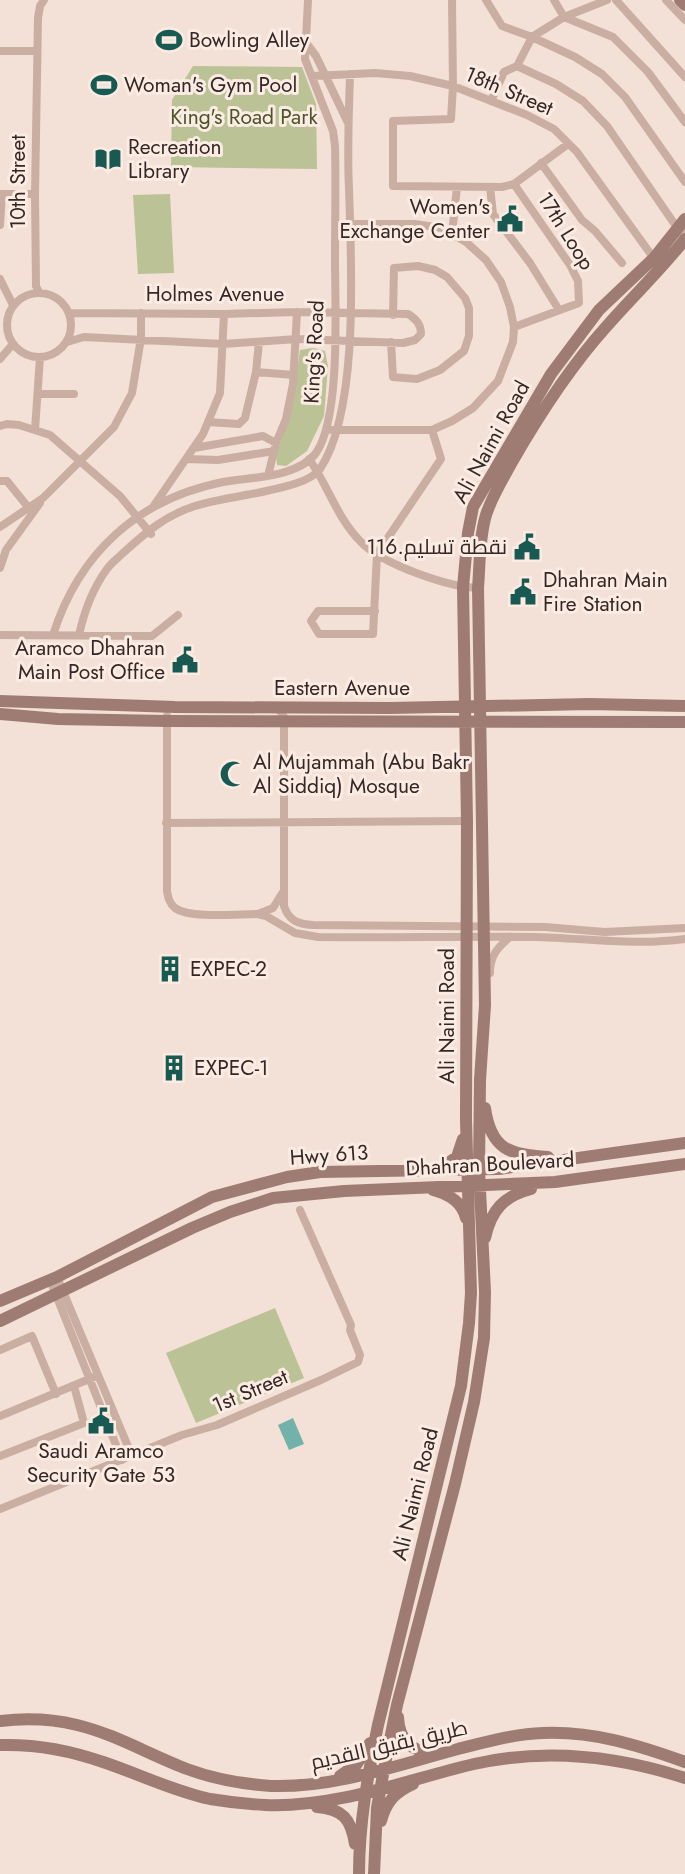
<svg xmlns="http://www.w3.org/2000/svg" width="685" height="1874" viewBox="0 0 685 1874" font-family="Jost,Cairo,sans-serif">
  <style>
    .green { fill: #bbc296 }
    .water { fill: #73b2aa }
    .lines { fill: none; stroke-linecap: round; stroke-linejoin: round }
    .street { stroke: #cbaea2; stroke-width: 8 }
    .secondary { stroke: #9f7c73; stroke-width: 12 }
    .labels { text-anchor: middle; stroke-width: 6; stroke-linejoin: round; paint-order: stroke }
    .poi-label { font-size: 21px; fill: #352725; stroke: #faebe3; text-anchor: start }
    .street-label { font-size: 21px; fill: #352725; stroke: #faebe3 }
    .park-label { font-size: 21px; fill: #4c5527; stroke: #faebe3 }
  </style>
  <rect width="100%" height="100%" fill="#f3e0d6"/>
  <path class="green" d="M 193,66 L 302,67 L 316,104 L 317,169 L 171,167 L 172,100 Z
    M 170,194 L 174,273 L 138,274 L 133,195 Z
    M 313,348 L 325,351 L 328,366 L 324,416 L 307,451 L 286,466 L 277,465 L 276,455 L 291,411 L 300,350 Z
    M 275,1308 L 304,1378 L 196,1423 L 166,1353 Z"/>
  <path class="water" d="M 293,1418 L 304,1444 L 289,1450 L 278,1425 Z"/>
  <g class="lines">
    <path class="street" d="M 452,0 L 453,86 L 451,119 L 393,121 L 393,186 L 502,187 L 514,184 L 568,144
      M 486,0 L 502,26 L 532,37 L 575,57 L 602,74 L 625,97 L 685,182
      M 554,0 L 564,17 L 613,37 L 648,72 L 685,122
      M 616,0 L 685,77
      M 666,0 L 685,20
      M 307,44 L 316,56 L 348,123
      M 0,51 L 37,51
      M 517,66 L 556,84 L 583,101 L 607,126 L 678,229 L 685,235
      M 312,76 L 375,73 L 410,76 L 453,86 L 527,115 L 554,129 L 577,152 L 655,260
      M 491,101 L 504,72 L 517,66 L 532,37 L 564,17 L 607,0
      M 541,163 L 582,220 L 595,231 L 622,263
      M 490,187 L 493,214 L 530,263 L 559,310
      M 0,194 L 35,194
      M 0,225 L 2,194
      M 452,234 L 457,187
      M 0,279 L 13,305
      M 39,292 L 36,286 L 35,194 L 38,18 L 40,6 L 44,0
      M7 325a32 32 0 1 1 64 0a32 32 0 1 1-64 0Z
      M 514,327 L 579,303 L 578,281 L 570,265 L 514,184
      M 67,342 L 84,337 L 223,344 L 297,339 L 403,343 L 415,340 L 421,334 C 421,324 416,319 408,314 L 297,312 L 224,314 L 70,313
      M 391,342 L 393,377 L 417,379 L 440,370 L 464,351 L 469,336 L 469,308 L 465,298 L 447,277 L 435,270 L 418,266 L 394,268 L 393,315
      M 0,359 L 13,344
      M 256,372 L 294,375
      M 38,394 L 74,394
      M 208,422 L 239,424 L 245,418 L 256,372 L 259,342
      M 0,426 L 7,424 L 19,425 L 50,435 L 120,496 L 151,534
      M 35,430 L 40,357
      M 332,430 L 432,430 L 452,421 L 473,408 L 498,381 L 513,342 L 514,327 L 510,307 L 501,282 L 486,260 L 466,242 L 442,228 L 415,224 L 335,224
      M 194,448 L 263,436 L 276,443
      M 186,459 L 218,460 L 274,451
      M 309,459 C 328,485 337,518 360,541 C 381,564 448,587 478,588
      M 268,476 L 276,443 L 286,419 L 293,384 L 297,312
      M 0,481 L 7,481 L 32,512
      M 153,507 L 203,434 L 220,393 L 224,314
      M 0,527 L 43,498 L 114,427 L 132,393 L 141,338 L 141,313
      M 0,568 L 6,550 L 40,503
      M 375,611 L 318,611 L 311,621 L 319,634 L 373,634 L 377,554 L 441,459 L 432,430
      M 0,635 L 152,636 L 178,615
      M 53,635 C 79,553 138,499 223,482 C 251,477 297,478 316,453 C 341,417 335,306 335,260 C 335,222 336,184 335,146 L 333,131 L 305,59 L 308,0
      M 79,635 C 84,612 93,588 107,569 C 111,563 118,558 123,553 C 145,533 166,515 195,506 C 215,500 236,497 257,493 C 274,489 309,484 320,469 C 360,409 351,260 349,188 C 347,150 349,112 350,74
      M 275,708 L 280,711 L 284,717 L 284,906 C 289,921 298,924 313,925 L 545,927 L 605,932 L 685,928
      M 167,716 L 167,891 C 168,897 169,903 175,908 C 190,919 238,914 257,914 L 266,916 L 295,933 L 318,937 C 390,938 462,936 534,937 C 584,938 635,946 685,939
      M 166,823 L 467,821
      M 258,914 L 273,908 L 283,892
      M 490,973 C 490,956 497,948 510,937
      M 57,1277 L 132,1456
      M 50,1280 L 122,1460
      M 0,1350 L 32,1336 L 56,1394
      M 0,1416 L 94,1377
      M 0,1456 L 84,1423 L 74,1386
      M 0,1509 L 182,1435 L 217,1425 L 321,1380 L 358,1362 L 360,1355 L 350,1330 L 351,1325 L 300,1210"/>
    <path class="secondary" d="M 680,0 L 685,5
      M 0,701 L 175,707 L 390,708 L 589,704 L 685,706
      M 0,714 L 58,719 L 166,721 L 685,722
      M 485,1108 C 491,1150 510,1155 548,1157
      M 438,1170 L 457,1157 L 463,1139
      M 433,1190 C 449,1194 462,1202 466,1218
      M 485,1238 C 491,1210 504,1196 531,1189
      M 0,1301 L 57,1277 L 212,1197 L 287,1177 L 320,1172 L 499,1169 L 685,1143
      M 0,1321 L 192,1228 L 230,1212 L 273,1198 L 344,1191 L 555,1182 L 685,1164
      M 398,1717 C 399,1739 411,1752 433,1753
      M 0,1721 C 26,1718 52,1719 77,1725 C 115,1734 150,1755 187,1769 C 214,1779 243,1784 271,1786 C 334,1788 398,1765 458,1749 C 486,1742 514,1734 543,1733 C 593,1731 638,1745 685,1762
      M 0,1745 C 35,1744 69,1750 103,1762 C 139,1774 173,1791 210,1799 C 228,1802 246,1804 265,1805 C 336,1808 406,1780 474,1764 C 545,1748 617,1756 685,1778
      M 340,1776 L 356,1765 L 370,1743
      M 317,1807 C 343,1809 351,1819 355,1844
      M 381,1821 C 386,1802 395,1792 413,1784
      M 359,1874 C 359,1823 368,1774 378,1725 L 461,1386 L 469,1323 L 471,1293 L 466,1120 L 467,821 L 463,587 L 468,533 L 473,507 L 551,374 L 599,310 L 654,258 L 685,219
      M 374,1874 L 377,1808 L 384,1769 L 397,1705 L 455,1484 L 474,1402 L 484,1338 L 485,1292 L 479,1169 L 480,1080 L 485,1005 L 478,588 C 480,564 479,538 486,515 C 492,496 503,479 512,462 C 539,415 570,367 606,327 C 632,297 661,270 685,239"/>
  </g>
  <defs>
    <g id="stadium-bare" transform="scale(2.07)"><path d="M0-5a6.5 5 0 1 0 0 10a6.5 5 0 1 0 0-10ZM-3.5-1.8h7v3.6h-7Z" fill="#185952" stroke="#faebe3" stroke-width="2.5" paint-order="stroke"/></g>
    <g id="library-bare" transform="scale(2.07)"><path d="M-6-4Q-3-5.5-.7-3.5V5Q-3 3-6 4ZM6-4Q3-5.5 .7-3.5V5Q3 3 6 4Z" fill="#185952" stroke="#faebe3" stroke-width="2.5" paint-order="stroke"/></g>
    <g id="civic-bare" transform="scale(2.07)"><path d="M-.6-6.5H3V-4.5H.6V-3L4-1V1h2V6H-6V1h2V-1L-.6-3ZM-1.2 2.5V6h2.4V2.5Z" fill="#185952" stroke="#faebe3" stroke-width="2.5" paint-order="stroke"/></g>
    <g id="mosque-bare" transform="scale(2.07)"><path d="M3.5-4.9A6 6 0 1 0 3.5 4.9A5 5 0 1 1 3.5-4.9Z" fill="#185952" stroke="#faebe3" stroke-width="2.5" paint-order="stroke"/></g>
    <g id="building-bare" transform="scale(2.07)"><path d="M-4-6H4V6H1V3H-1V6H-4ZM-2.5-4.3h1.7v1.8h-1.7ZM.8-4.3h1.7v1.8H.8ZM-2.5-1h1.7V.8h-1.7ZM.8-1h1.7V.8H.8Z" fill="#185952" stroke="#faebe3" stroke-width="2.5" paint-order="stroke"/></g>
  </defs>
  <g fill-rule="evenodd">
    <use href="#stadium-bare" x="169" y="40"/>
    <use href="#stadium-bare" x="104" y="85"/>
    <use href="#library-bare" x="108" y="159"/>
    <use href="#civic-bare" x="510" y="219"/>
    <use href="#civic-bare" x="527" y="547"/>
    <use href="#civic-bare" x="523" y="592"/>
    <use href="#civic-bare" x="185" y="660"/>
    <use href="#mosque-bare" x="233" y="774"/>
    <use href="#building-bare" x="170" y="969"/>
    <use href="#building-bare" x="174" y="1068"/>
    <use href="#civic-bare" x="101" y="1421"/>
  </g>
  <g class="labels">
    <g class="poi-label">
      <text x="189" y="47">Bowling Alley</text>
      <text x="124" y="92">Woman's Gym Pool</text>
      <text x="128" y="154">Recreation<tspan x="128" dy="24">Library</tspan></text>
      <text x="490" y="214" text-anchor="end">Women's<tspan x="490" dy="24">Exchange Center</tspan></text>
      <text x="507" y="554" text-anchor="end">نقطة تسليم.116</text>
      <text x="543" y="587">Dhahran Main<tspan x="543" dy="24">Fire Station</tspan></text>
      <text x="165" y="655" text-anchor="end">Aramco Dhahran<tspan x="165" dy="24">Main Post Office</tspan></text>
      <text x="253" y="769">Al Mujammah (Abu Bakr<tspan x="253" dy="24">Al Siddiq) Mosque</tspan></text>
      <text x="190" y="976">EXPEC-2</text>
      <text x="194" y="1075">EXPEC-1</text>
      <text x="101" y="1458" text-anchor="middle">Saudi Aramco<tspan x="101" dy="24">Security Gate 53</tspan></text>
    </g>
    <g class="street-label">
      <text transform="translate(509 91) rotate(23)" y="7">18th Street</text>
      <text transform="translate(18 182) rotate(-90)" y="7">10th Street</text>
      <text transform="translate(566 231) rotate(58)" y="7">17th Loop</text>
      <text x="215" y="301">Holmes Avenue</text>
      <text transform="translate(314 352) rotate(-87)" y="7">King's Road</text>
      <text transform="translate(491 442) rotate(-61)" y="7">Ali Naimi Road</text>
      <text x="342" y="695">Eastern Avenue</text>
      <text transform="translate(447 1016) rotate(-90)" y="7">Ali Naimi Road</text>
      <text transform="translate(329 1155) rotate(-4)" y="7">Hwy 613</text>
      <text transform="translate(490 1164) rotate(-3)" y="7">Dhahran Boulevard</text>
      <text transform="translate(250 1391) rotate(-23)" y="7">1st Street</text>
      <text transform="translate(415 1494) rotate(-76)" y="7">Ali Naimi Road</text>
      <text transform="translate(389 1745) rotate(-13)" y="7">طريق بقيق القديم</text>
    </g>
    <g class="park-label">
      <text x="244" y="124">King's Road Park</text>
    </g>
  </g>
</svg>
